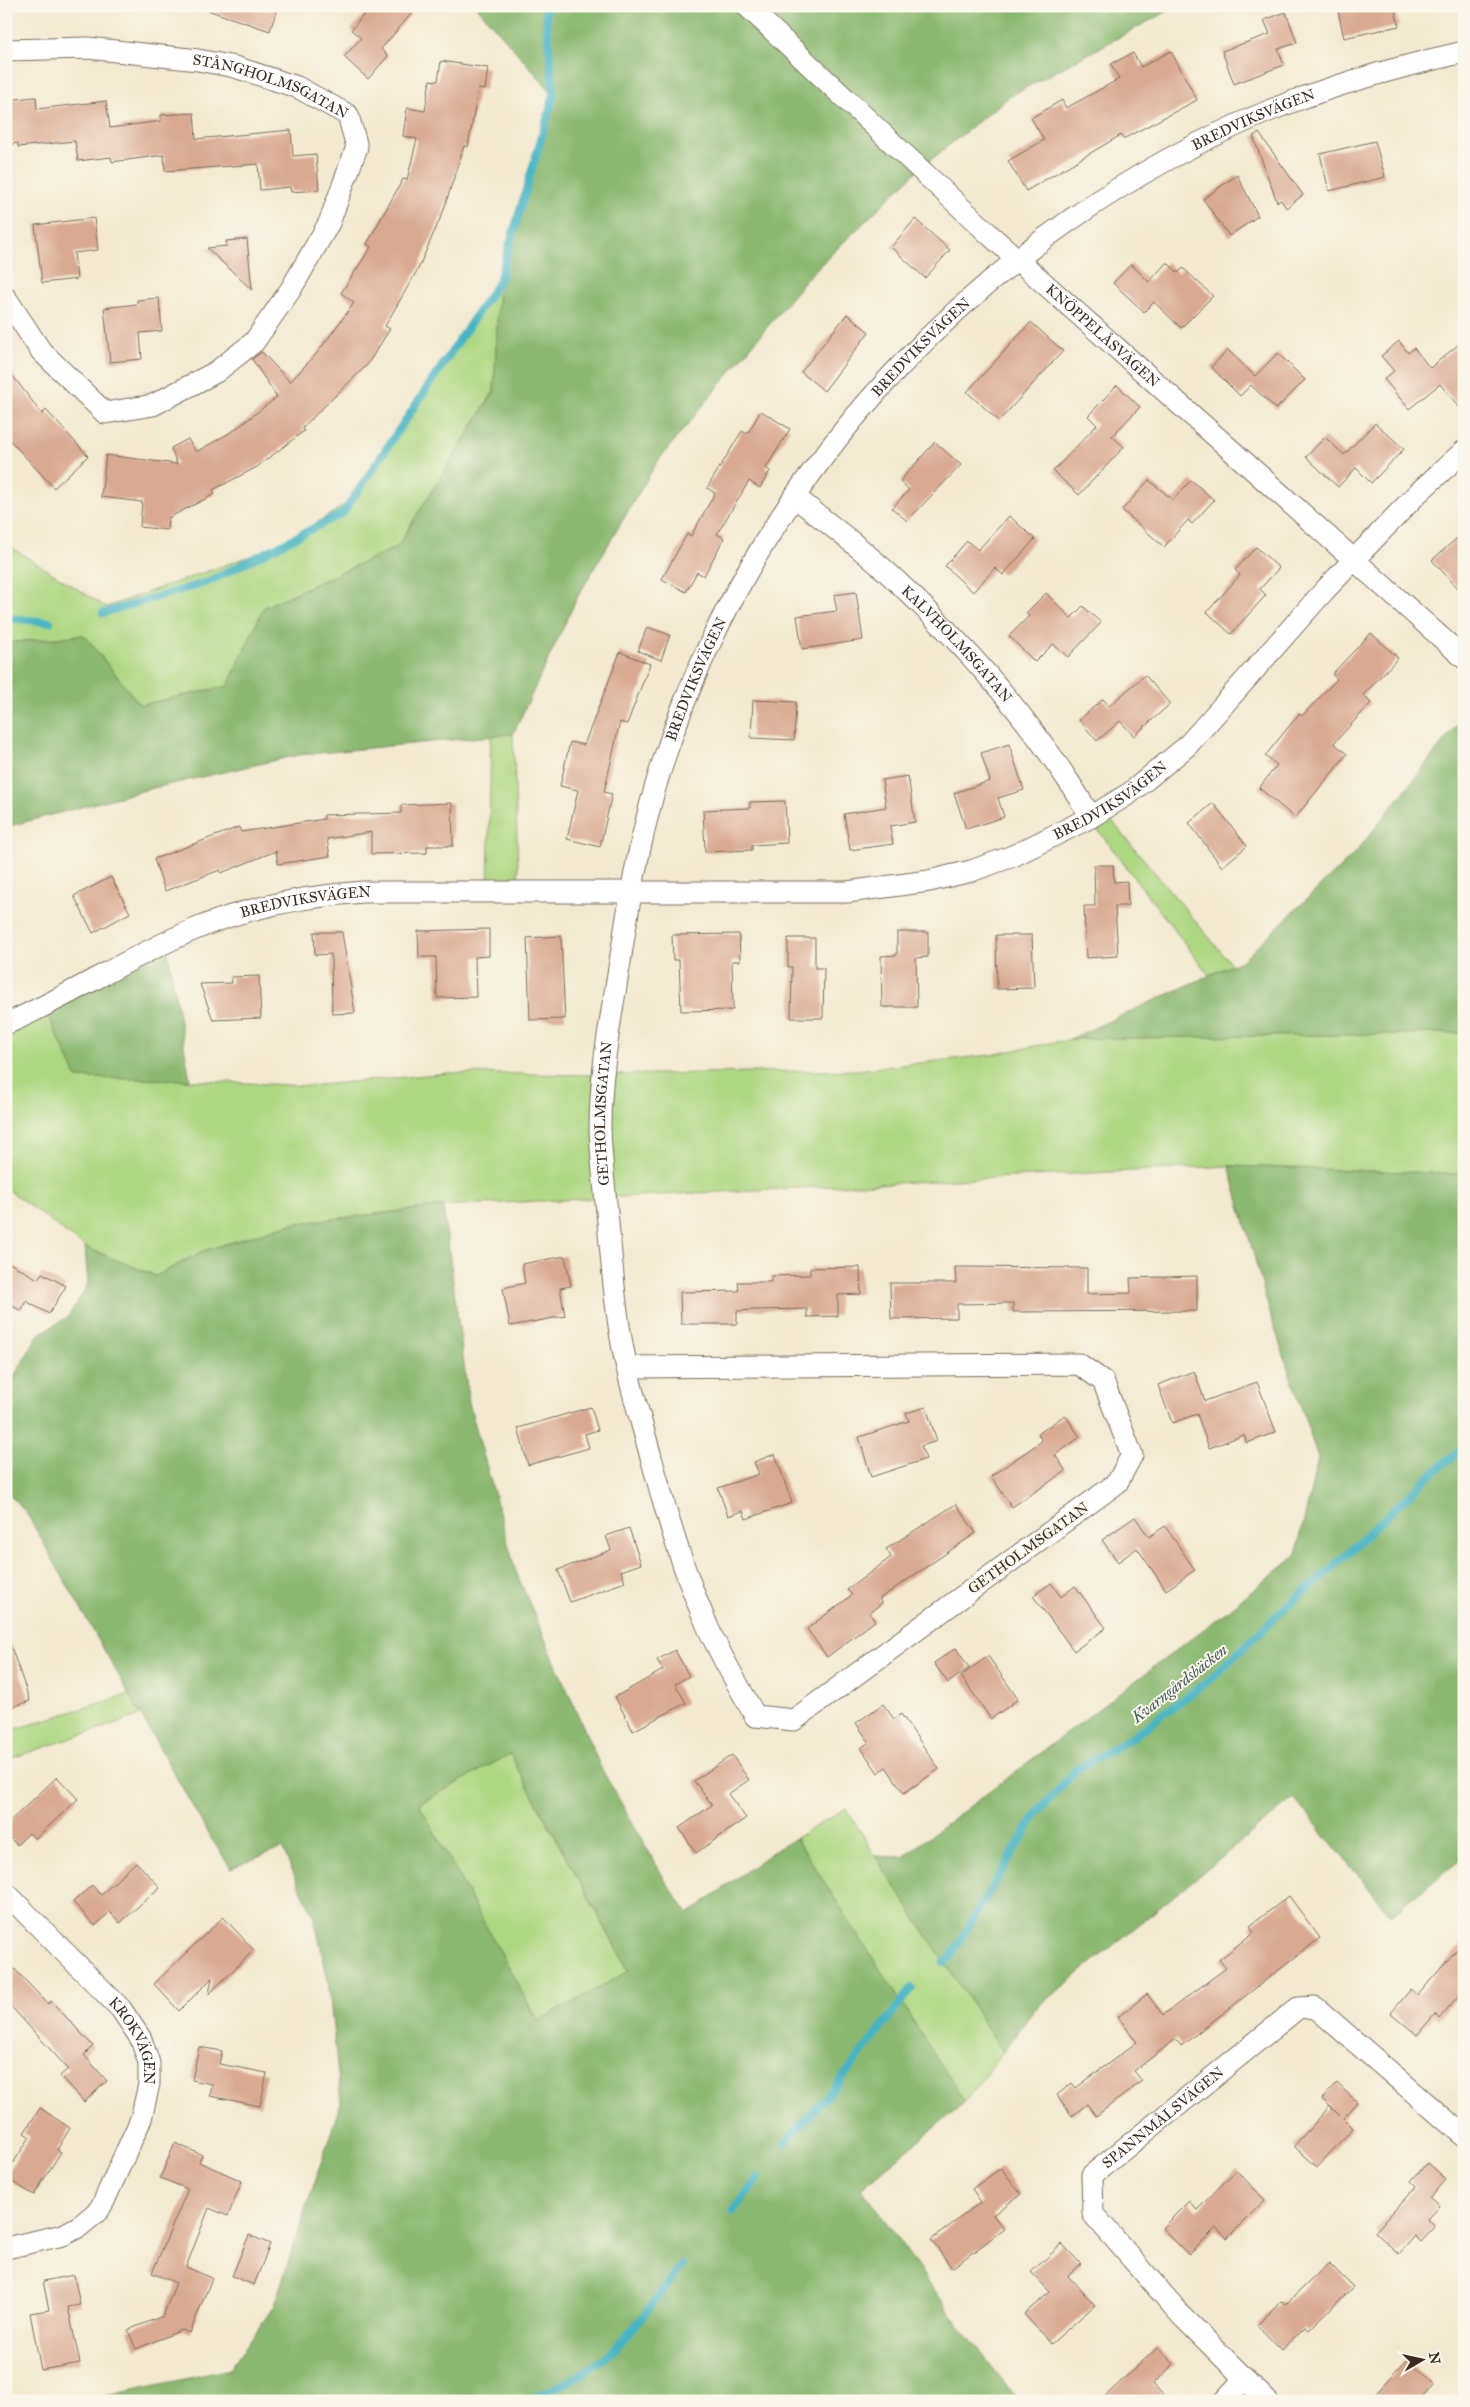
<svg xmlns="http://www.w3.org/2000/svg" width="1470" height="2407" viewBox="0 0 1470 2407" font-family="'IM FELL Great Primer',serif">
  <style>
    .green { fill: #aed782; stroke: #748050 }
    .forest { fill: #8ab870; stroke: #627147; fill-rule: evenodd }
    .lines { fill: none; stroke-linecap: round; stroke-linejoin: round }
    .stream { stroke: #47b4c3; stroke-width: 8 }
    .building { fill: #d9a991 }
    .street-casing { stroke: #7b6d5c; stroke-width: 23 }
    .street { stroke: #fff; stroke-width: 21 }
    .labels { text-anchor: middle; stroke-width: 4; stroke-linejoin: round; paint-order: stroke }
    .street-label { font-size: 15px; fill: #3b2a1e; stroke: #fbf7ec }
    .water-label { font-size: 16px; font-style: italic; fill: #3f5a58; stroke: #fbf7ec }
  </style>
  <rect width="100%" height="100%" fill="#fbf7ec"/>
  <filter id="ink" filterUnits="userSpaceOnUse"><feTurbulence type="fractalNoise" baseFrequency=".02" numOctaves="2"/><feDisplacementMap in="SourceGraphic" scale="10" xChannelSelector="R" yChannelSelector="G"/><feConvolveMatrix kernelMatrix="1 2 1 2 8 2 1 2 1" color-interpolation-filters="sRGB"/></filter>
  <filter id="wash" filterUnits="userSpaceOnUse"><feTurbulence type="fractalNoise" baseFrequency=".0096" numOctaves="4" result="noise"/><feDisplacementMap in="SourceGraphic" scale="20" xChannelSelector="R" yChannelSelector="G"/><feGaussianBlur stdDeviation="1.12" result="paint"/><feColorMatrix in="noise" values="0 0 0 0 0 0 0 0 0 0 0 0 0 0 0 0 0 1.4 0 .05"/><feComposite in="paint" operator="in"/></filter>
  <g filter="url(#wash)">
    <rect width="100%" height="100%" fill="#f3e9d0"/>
    <path class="green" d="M 499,281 L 494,391 L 397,547 L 264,607 L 228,686 L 140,705 L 84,635 L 6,643 L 6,544 L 106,607 L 279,546 L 353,500 Z
      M 513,734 L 519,892 L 488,892 L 491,735 Z
      M 1105,813 L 1232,965 L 1209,975 L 1091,821 Z
      M 44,1007 L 77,1078 L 164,1079 L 308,1086 L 448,1073 L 601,1075 L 856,1070 L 991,1055 L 1070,1039 L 1464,1033 L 1464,1174 L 1229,1166 L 443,1206 L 291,1224 L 203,1251 L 156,1276 L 85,1247 L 6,1188 L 6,1024 Z
      M 129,1694 L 141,1715 L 6,1760 L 6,1732 Z
      M 510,1754 L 629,1972 L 537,2022 L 419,1804 Z
      M 846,1808 L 875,1856 L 1003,2052 L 965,2102 L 796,1838 Z"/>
    <path class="forest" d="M 476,6 L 1177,6 L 1010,96 L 917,171 L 808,277 L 657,462 L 578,596 L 513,734 L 299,755 L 149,789 L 6,827 L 6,643 L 84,635 L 140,705 L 228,686 L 264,607 L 397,547 L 494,392 L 499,281 L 554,95 Z
      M 1464,716 L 1464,1033 L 1070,1039 L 1243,960 L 1357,851 Z
      M 166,942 L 190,1080 L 77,1078 L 44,1007 Z
      M 1229,1166 L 1464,1174 L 1464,1857 L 1391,1915 L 1294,1798 L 1034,2010 L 1003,2052 L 875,1856 L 903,1857 L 1208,1626 L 1296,1556 L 1318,1458 L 1271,1317 Z
      M 443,1206 L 469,1403 L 516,1572 L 601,1768 L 665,1880 L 688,1914 L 775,1850 L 796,1838 L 965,2102 L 861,2188 L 966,2334 L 1019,2401 L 83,2401 L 230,2369 L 274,2306 L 341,2102 L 328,1980 L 314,1917 L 282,1848 L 231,1868 L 210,1837 L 26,1512 L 6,1491 L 6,1391 L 38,1335 L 68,1317 L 88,1284 L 85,1247 L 156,1276 L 203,1251 L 291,1224 ZM 510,1754 L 629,1971 L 538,2021 L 419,1804 Z"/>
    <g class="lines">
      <path class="stream" d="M 103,613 L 208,582 L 343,513 L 499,281 L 554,95 L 545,6
        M 6,618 L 50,622
        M 944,1962 L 951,1956 L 1036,1814 L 1077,1769 L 1130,1739 L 1213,1677 L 1288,1605 L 1321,1578 L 1425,1480 L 1464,1447
        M 785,2143 L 840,2081 L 912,1988
        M 733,2211 L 758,2178
        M 527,2401 C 558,2387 591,2372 615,2348 C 641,2323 660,2292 683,2265"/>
    </g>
    <g id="blocks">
      <path class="building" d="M 208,6 L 278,6 L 270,31 L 207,10 Z
        M 371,6 L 418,6 L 381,49 L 388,56 L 368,79 L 344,57 L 361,38 L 351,30 Z
        M 1337,6 L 1394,6 L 1399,26 L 1344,38 Z
        M 1286,12 L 1297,43 L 1278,49 L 1284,65 L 1234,84 L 1222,51 L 1270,34 L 1264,20 Z
        M 1171,51 L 1197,100 L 1123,139 L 1121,135 L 1026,191 L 1008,161 L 1044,140 L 1031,118 L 1062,100 L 1066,108 L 1119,79 L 1111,64 L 1133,53 L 1141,67 Z
        M 441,61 L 488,68 L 485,90 L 478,89 L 468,147 L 464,146 L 443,212 L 418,269 L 385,326 L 390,329 L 367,365 L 302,428 L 304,431 L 257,467 L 213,490 L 215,494 L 168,518 L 167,530 L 140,527 L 142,502 L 101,497 L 106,455 L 177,464 L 171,448 L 188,439 L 196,452 L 233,431 L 277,397 L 252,359 L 262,352 L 290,382 L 318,352 L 354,303 L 341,293 L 371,247 L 367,244 L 403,179 L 407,180 L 417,139 L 403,136 L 407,108 L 425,111 L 430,80 L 438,81 Z
        M 36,97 L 37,109 L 106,101 L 110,128 L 161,121 L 161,115 L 194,113 L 196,139 L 291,130 L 293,156 L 316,154 L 319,190 L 291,192 L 290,187 L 260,190 L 258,164 L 165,171 L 164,155 L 112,162 L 111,157 L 78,161 L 75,141 L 18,147 L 18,143 L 6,145 L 6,100 Z
        M 1259,133 L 1303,195 L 1286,208 L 1281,200 L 1277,202 L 1253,136 Z
        M 1375,141 L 1385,177 L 1329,191 L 1320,154 Z
        M 1237,175 L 1258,216 L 1229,236 L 1203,199 Z
        M 94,218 L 98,250 L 74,253 L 77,279 L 42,283 L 35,225 Z
        M 915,219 L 950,250 L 925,278 L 891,247 Z
        M 247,239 L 252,290 L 207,248 L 227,246 L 226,241 Z
        M 1167,262 L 1178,273 L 1183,268 L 1213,296 L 1181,328 L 1154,302 L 1144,312 L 1113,283 L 1131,264 L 1149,282 Z
        M 159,298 L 162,331 L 140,333 L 142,359 L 110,362 L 104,308 L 137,304 L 137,300 Z
        M 847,314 L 869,332 L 824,391 L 801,372 Z
        M 1031,322 L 1063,351 L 999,421 L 967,392 Z
        M 1464,340 L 1464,413 L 1440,384 L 1409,409 L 1384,379 L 1394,371 L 1381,356 L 1399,341 L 1408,353 L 1414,348 L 1430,368 Z
        M 1228,350 L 1255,376 L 1278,353 L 1305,380 L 1276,409 L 1251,385 L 1240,396 L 1211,367 Z
        M 6,367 L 42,414 L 46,410 L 88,456 L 54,488 L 6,436 Z
        M 1117,385 L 1140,407 L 1112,436 L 1124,447 L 1079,495 L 1053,471 L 1097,425 L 1088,416 Z
        M 761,411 L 790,429 L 766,468 L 770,471 L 760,488 L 749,481 L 717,534 L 724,538 L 704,576 L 697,572 L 686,592 L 662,579 L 687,534 L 691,536 L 715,493 L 707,488 L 742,431 L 747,434 Z
        M 1375,423 L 1404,449 L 1371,483 L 1356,468 L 1338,487 L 1306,457 L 1325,437 L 1344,455 Z
        M 935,442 L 961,465 L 907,521 L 892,508 L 909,490 L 900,481 Z
        M 1149,480 L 1173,500 L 1191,480 L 1214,500 L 1192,524 L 1188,520 L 1164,547 L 1122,510 Z
        M 1009,516 L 1035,539 L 1003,575 L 995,568 L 973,592 L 945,566 L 967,541 L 978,550 Z
        M 1464,532 L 1464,595 L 1432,560 Z
        M 1256,547 L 1279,568 L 1260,589 L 1266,595 L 1231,634 L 1207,612 L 1240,575 L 1235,570 Z
        M 856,592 L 863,640 L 802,649 L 797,616 L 837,611 L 834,595 Z
        M 1046,593 L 1071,618 L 1083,606 L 1101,623 L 1068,657 L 1053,644 L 1035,662 L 1009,636 L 1029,616 L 1026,613 Z
        M 647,627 L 670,635 L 661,660 L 638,651 Z
        M 1371,633 L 1398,658 L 1363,695 L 1371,703 L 1334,743 L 1347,754 L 1295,818 L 1259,788 L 1277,765 L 1265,756 L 1299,714 L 1302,716 L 1337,679 L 1332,674 Z
        M 620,652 L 650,664 L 627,724 L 620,722 L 604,792 L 612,794 L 600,847 L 567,839 L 578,790 L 560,786 L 570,742 L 584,745 Z
        M 1145,675 L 1170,704 L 1134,736 L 1120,721 L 1097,741 L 1079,720 L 1103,699 L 1109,706 Z
        M 753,700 L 796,702 L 794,740 L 751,738 Z
        M 1009,744 L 1024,790 L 998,798 L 1004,817 L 966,829 L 954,793 L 990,781 L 981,753 Z
        M 908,776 L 915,822 L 890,826 L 893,844 L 850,850 L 844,814 L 886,807 L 882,780 Z
        M 785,801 L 787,843 L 752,845 L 752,850 L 705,852 L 703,810 L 750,808 L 750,802 Z
        M 452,803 L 453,846 L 427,846 L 427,853 L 371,854 L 371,832 L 327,839 L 330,856 L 278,864 L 276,851 L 221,873 L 220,870 L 165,891 L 154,859 L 239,827 L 241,832 L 324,819 L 324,815 L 401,813 L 401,805 Z
        M 1213,803 L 1247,846 L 1222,867 L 1189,823 Z
        M 1094,865 L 1113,865 L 1114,882 L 1127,881 L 1128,906 L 1115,906 L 1118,956 L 1086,958 L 1084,906 L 1095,906 Z
        M 111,877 L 130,913 L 93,933 L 74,896 Z
        M 489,929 L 489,956 L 475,957 L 476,997 L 437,998 L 436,957 L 419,957 L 418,931 Z
        M 314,932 L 342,932 L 355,1013 L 332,1014 L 331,954 L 315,955 Z
        M 897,932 L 928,932 L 928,957 L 916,958 L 917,1007 L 882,1007 L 881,956 L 897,955 Z
        M 739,934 L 740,961 L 732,961 L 733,1010 L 681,1011 L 679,960 L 673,960 L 672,935 Z
        M 996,935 L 1032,935 L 1034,988 L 997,989 Z
        M 561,936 L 565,1019 L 530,1020 L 527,938 Z
        M 788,938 L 815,938 L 815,968 L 824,968 L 823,1018 L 791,1018 L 792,967 L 788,967 Z
        M 259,976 L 261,1018 L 213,1020 L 200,984 L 232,983 L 231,977 Z
        M 565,1256 L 571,1286 L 560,1288 L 565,1316 L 510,1326 L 503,1288 L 525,1283 L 522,1264 Z
        M 6,1261 L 38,1279 L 42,1273 L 66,1286 L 49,1314 L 26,1301 L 21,1311 L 6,1302 Z
        M 860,1267 L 861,1294 L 838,1295 L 838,1316 L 807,1317 L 807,1309 L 753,1310 L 737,1311 L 737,1324 L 681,1324 L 680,1292 L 739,1291 L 738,1282 L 771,1282 L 771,1276 L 810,1275 L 810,1268 Z
        M 955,1267 L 1087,1268 L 1087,1294 L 1131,1293 L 1130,1278 L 1197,1276 L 1197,1311 L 1013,1312 L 1013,1303 L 957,1304 L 957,1318 L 891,1319 L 890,1283 L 956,1283 Z
        M 1194,1371 L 1205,1401 L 1257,1382 L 1276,1432 L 1247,1443 L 1244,1435 L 1209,1448 L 1197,1414 L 1172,1423 L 1158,1385 Z
        M 591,1407 L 598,1430 L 585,1434 L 589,1448 L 528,1465 L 518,1428 Z
        M 926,1407 L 937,1441 L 921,1446 L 926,1459 L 871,1477 L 859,1437 L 909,1421 L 906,1413 Z
        M 1065,1415 L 1080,1437 L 1055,1455 L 1066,1471 L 1012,1507 L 991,1476 L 1042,1441 L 1038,1434 Z
        M 775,1454 L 792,1503 L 746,1519 L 743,1511 L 728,1516 L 718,1488 L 759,1474 L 754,1462 Z
        M 956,1504 L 976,1533 L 879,1599 L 882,1603 L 869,1613 L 875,1621 L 827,1657 L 807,1629 L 852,1595 L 847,1590 L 891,1557 L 886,1549 Z
        M 1135,1517 L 1149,1537 L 1165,1526 L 1195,1570 L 1166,1590 L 1137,1548 L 1118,1562 L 1102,1540 Z
        M 629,1528 L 641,1564 L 621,1571 L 625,1582 L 570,1602 L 558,1570 L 611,1550 L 606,1536 Z
        M 1051,1583 L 1061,1597 L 1075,1586 L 1106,1628 L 1074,1651 L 1033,1596 Z
        M 9,1641 L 30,1701 L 6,1709 L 6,1642 Z
        M 956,1648 L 969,1668 L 948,1683 L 934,1663 Z
        M 675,1650 L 689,1676 L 675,1684 L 686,1703 L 633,1731 L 615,1697 L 663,1670 L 657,1660 Z
        M 988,1656 L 1018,1699 L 991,1719 L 961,1676 Z
        M 883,1704 L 894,1719 L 901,1714 L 939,1769 L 904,1793 L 886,1767 L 878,1773 L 861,1748 L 869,1742 L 856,1723 Z
        M 732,1755 L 749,1780 L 728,1794 L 746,1818 L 696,1853 L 679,1828 L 712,1805 L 694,1781 Z
        M 57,1777 L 78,1799 L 35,1839 L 29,1833 L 17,1845 L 6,1834 L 6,1825 Z
        M 136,1862 L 160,1887 L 120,1923 L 110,1912 L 95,1926 L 73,1902 L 92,1885 L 101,1895 Z
        M 1289,1896 L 1320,1938 L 1181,2046 L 1176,2039 L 1134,2071 L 1142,2081 L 1096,2116 L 1087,2104 L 1072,2116 L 1057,2095 L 1072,2083 L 1076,2088 L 1137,2042 L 1118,2017 L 1147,1994 L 1163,2015 L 1226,1968 L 1219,1960 L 1254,1932 L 1250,1926 Z
        M 223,1917 L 254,1950 L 209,1994 L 212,1978 L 179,2011 L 154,1984 Z
        M 1464,1941 L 1464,1989 L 1439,2019 L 1435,2014 L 1417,2035 L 1391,2013 L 1411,1989 L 1418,1995 Z
        M 6,1960 L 48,2004 L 51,2001 L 93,2046 L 84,2055 L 107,2081 L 84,2102 L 60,2076 L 68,2069 L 6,2001 Z
        M 199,2047 L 222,2051 L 219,2064 L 267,2073 L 260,2106 L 210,2096 L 212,2084 L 192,2080 Z
        M 1337,2083 L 1357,2102 L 1343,2118 L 1353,2128 L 1317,2167 L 1294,2146 L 1330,2106 L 1340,2116 L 1322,2099 Z
        M 40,2108 L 70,2128 L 57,2150 L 61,2152 L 34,2195 L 6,2178 L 6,2174 L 30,2137 L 24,2133 Z
        M 175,2143 L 202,2155 L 199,2162 L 242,2181 L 228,2216 L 209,2208 L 186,2267 L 212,2278 L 190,2333 L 182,2330 L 136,2349 L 128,2330 L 163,2316 L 176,2283 L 152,2273 L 188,2189 L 160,2178 Z
        M 1427,2163 L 1446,2180 L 1430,2198 L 1439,2206 L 1427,2219 L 1435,2227 L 1421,2242 L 1415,2236 L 1399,2254 L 1375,2232 L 1416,2186 L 1411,2181 Z
        M 1001,2168 L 1021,2194 L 993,2215 L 1004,2229 L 952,2268 L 931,2240 L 981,2202 L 972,2189 Z
        M 1236,2170 L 1265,2200 L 1227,2238 L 1216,2228 L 1189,2255 L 1162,2228 L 1189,2201 L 1197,2210 Z
        M 249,2235 L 270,2244 L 254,2285 L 232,2276 Z
        M 1062,2244 L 1081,2264 L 1068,2276 L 1095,2305 L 1051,2344 L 1024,2314 L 1050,2292 L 1031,2272 Z
        M 1329,2263 L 1353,2287 L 1309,2330 L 1305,2327 L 1281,2350 L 1257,2325 L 1282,2301 L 1286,2304 Z
        M 74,2275 L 80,2305 L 68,2307 L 80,2363 L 41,2370 L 30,2313 L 49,2310 L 43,2281 Z
        M 1158,2347 L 1174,2364 L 1153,2384 L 1169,2401 L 1100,2401 Z
        M 1407,2360 L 1433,2385 L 1418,2401 L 1369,2401 Z"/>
    </g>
  </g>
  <g filter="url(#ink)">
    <use href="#blocks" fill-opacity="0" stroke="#7b6d5c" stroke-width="1"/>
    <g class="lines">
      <g class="street-casing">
        <g id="street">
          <path id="s1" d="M 747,6 L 990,235 L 1464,658"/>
          <path id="s2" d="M 6,50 L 88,48 L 198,60 L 235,67 L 297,87 L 348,115 L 357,147 L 329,223 L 291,289 L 254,342 L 216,372 L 153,405 L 105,413 L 41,351 L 6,298"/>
          <path id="s3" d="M 795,497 C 826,522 859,546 889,574 C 966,645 1037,726 1091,817"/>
          <path id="s4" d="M 6,1024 C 70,996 129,957 193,930 C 247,907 305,896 363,892 L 847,892 L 929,881 L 971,871 L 1013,856 L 1091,817 L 1130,793 L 1187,746 L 1324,591 L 1419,492 L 1464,451"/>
          <path id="s5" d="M 627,1367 L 1079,1364 L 1103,1381 L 1132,1455 L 1117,1483 L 794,1720 L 755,1716 C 740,1688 723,1660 710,1632 C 685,1577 668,1519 652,1461 C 643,1427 632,1393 625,1359 C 616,1317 613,1275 609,1233 C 606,1198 601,1163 600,1128 C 600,1068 613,1008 622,949 C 632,883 644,817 666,753 C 762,465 991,226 1271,110 C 1334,84 1398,67 1464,52"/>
          <path id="s6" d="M 6,1893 L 121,2009 L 141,2039 L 149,2063 L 149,2084 L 141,2119 L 104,2201 L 99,2210 L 80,2226 L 63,2235 L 6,2248"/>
          <path d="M 1224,2401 L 1245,2378"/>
          <path id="s7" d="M 1267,2401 L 1181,2315 L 1093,2214 L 1092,2175 L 1298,2008 L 1315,2007 L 1464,2136"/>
        </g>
      </g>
      <use href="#street" class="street"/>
    </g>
  </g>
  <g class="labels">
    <g class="street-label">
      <text dy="5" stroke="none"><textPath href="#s2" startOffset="270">STÅNGHOLMSGATAN</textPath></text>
      <text dy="5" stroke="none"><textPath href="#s5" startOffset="2918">BREDVIKSVÄGEN</textPath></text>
      <text dy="5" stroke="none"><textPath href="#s1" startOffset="485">KNÖPPELÅSVÄGEN</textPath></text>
      <text dy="5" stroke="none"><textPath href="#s5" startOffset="2512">BREDVIKSVÄGEN</textPath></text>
      <text dy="5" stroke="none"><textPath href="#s3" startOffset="219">KALVHOLMSGATAN</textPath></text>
      <text dy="5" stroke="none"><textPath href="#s5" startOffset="2108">BREDVIKSVÄGEN</textPath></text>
      <text dy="5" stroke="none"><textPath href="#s4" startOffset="1151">BREDVIKSVÄGEN</textPath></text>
      <text dy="5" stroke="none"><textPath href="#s4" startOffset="326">BREDVIKSVÄGEN</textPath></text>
      <text dy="5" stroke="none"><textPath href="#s5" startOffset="1661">GETHOLMSGATAN</textPath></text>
      <text transform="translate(1028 1548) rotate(-36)" y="5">GETHOLMSGATAN</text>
      <text dy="5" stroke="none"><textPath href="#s6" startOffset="198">KROKVÄGEN</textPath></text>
      <text dy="5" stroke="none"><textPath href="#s7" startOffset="386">SPANNMÅLSVÄGEN</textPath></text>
    </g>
    <g class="water-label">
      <text transform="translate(1179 1683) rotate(-38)" y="6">Kvarngårdsbäcken</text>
    </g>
  </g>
  <rect width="1470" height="2407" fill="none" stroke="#fbf7ec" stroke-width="25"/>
  <g transform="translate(1422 2360) rotate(81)" stroke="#fbf7ec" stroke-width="4" paint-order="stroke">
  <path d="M0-4L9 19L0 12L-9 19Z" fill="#3b2a1e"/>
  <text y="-8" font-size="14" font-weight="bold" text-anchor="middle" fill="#3b2a1e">N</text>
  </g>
</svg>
